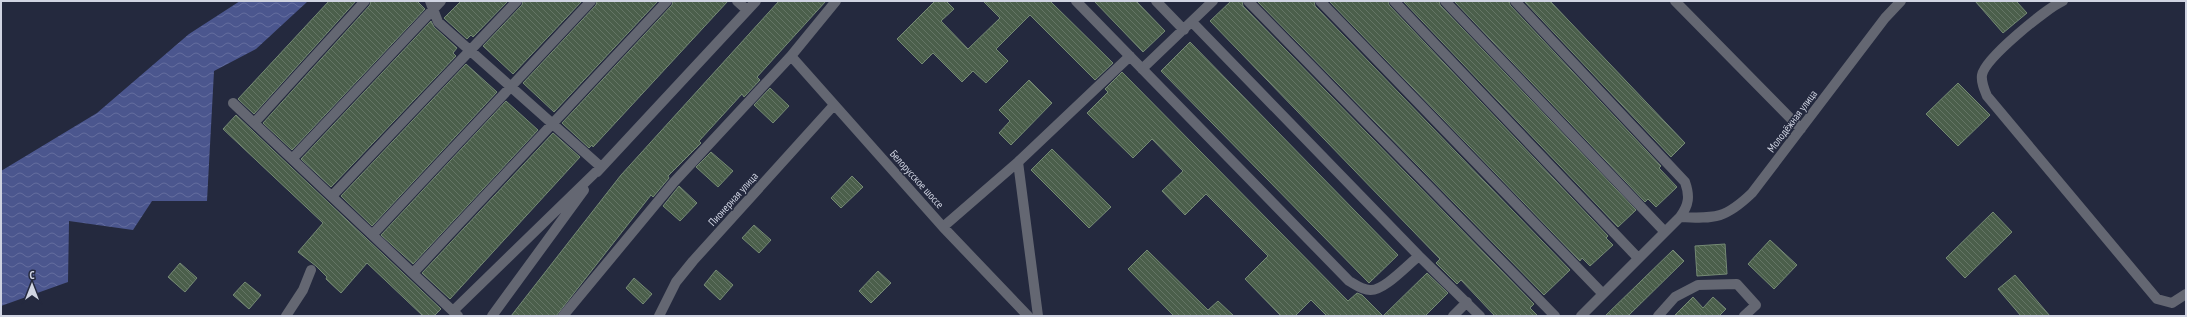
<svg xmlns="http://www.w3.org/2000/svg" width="2187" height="317" viewBox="0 0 2187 317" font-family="'PT Sans Narrow',sans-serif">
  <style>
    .water { fill: url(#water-waves) }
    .building { fill: url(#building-back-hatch); stroke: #758a74 }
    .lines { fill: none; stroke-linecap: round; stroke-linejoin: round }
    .minor { stroke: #646772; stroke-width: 10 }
    .labels { text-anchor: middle; stroke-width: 3; stroke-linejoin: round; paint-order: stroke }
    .street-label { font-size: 11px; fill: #d0d4e2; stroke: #24293e }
  </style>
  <defs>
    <pattern id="water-waves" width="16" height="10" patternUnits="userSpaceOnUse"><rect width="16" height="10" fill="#4b568e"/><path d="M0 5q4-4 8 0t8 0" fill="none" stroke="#646d9e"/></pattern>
    <pattern id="building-back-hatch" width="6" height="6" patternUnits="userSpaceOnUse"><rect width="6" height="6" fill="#4b5f4b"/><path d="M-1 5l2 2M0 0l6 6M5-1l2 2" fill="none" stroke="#647565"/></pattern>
  </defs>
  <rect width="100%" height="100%" fill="#24293e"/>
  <path class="water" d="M 240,1 L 308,1 L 256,49 L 214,71 L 207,201 L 152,201 L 133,230 L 69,221 L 68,282 L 1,306 L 1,171 L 97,113 L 189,34 Z"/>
  <path class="building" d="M 329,1 L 356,1 L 254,114 L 238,99 Z
    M 371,1 L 417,1 L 425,9 L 292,150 L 263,123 L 370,5 Z
    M 461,1 L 508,1 L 473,37 L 471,35 L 467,39 L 444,18 Z
    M 523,1 L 582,1 L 513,74 L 483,46 L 522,5 Z
    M 597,1 L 658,1 L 554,112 L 523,83 L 596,5 Z
    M 673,1 L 728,1 L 593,147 L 592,145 L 589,148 L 562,123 L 672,5 Z
    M 779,1 L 826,1 L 757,77 L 760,80 L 744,97 L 742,94 L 699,141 L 701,143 L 668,176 L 669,178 L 653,197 L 651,195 L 556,316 L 511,316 L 621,175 Z
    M 935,1 L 946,1 L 954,9 L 941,21 L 968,49 L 1000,18 L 983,1 L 1050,1 L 1113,63 L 1095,80 L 1030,15 L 996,49 L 1008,61 L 986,83 L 973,71 L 962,82 L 933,53 L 922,64 L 897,39 Z
    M 1094,1 L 1136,1 L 1165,31 L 1143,52 Z
    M 1231,1 L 1242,1 L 1243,6 L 1534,304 L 1530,308 L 1538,316 L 1495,316 L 1461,280 L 1457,284 L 1436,263 L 1440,259 L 1210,21 Z
    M 1257,1 L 1314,1 L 1315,6 L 1570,270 L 1544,295 Z
    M 1329,1 L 1388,1 L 1389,5 L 1608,236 L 1606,238 L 1613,245 L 1590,266 L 1582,258 L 1580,261 Z
    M 1403,1 L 1439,1 L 1440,5 L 1636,210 L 1618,227 Z
    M 1454,1 L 1509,1 L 1510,5 L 1661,166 L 1659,168 L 1677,187 L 1656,207 L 1648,199 L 1645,202 Z
    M 1524,1 L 1550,1 L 1685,143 L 1671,157 Z
    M 1975,1 L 2016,1 L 2027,13 L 2003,33 Z
    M 431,21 L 434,27 L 457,48 L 453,53 L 456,56 L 331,187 L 301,159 Z
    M 1190,42 L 1398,255 L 1369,283 L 1161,71 Z
    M 466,64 L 497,92 L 372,226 L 341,196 Z
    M 1122,72 L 1348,301 L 1357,293 L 1362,295 L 1383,316 L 1427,273 L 1448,293 L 1425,316 L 1327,316 L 1311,300 L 1295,316 L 1281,316 L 1245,279 L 1268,256 L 1206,194 L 1185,215 L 1162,191 L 1183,171 L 1152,139 L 1133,158 L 1087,113 L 1108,92 L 1105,89 Z
    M 1029,80 L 1052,103 L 1011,145 L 999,133 L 1010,121 L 999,110 Z
    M 1958,83 L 1990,115 L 1958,146 L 1926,114 Z
    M 770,88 L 789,106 L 773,123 L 754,105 Z
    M 506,101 L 538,130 L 413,264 L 381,235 Z
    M 236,115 L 441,309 L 434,316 L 423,316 L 367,263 L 341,293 L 326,279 L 327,277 L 316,266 L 298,252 L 323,223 L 223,129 Z
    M 553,133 L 580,157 L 450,299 L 422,273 Z
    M 1052,149 L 1111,207 L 1089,228 L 1031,170 Z
    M 711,152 L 733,171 L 718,187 L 696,167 Z
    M 852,176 L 863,187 L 841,208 L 831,198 Z
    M 679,186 L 697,203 L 680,221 L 663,206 Z
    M 1993,212 L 2012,232 L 1965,278 L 1946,258 Z
    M 754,225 L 771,240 L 759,253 L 742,238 Z
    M 1770,240 L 1797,265 L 1774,289 L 1748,264 Z
    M 1725,244 L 1727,274 L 1697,276 L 1695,246 Z
    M 1147,250 L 1208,310 L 1218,301 L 1234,316 L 1174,316 L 1128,269 Z
    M 1673,250 L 1684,261 L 1628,316 L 1605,316 Z
    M 180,263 L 197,278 L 185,292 L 168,277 Z
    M 716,270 L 733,285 L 720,300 L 704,285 Z
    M 878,271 L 891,283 L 871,303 L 859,291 Z
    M 2015,275 L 2050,316 L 2021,316 L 1998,289 Z
    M 634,278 L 652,294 L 643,304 L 626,288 Z
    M 245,282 L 261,295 L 249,309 L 233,295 Z
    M 1693,297 L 1703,308 L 1713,297 L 1726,309 L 1719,316 L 1674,316 Z"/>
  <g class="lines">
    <path class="minor" d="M 430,1 L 438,22 L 601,167 L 453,311
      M 737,1 L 747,10
      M 1076,1 L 1349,281 C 1356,285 1362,290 1370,290 C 1384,291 1407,265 1419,256
      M 1156,1 L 1184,30
      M 1248,1 L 1555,316
      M 1320,1 L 1603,294
      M 1394,1 L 1638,258
      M 1445,1 L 1665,232
      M 1515,1 L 1685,182 C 1690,196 1689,205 1680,217 L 1581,316
      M 1675,1 L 1801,129
      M 2063,1 C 2047,8 1985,58 1982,75 C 1981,82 1984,89 1987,96 L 2157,299 L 2172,303 L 2186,294
      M 1192,22 L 1419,256 L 1480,316
      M 791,56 L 943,227 L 1028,316
      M 1142,69 L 1213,1
      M 233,103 L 458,316
      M 255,122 L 365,1
      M 293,158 L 441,1
      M 1018,162 L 1038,316
      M 597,172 L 756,1
      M 332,196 L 517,1
      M 1680,217 C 1716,219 1726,218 1752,193 L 1885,18 L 1901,1
      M 943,227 L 1018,162 L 1130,56
      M 373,234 L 591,1
      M 413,273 L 667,1
      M 286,316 L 303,290 L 311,270
      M 492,316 L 584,190
      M 563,316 L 674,182 L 791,56 L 836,1
      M 659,316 L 676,282 L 693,261 L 834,105
      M 1453,316 L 1467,302
      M 1658,316 L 1675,297 L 1698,285 L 1737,284 L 1756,305 L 1744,316"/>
  </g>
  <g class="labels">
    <g class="street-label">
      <text transform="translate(1792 121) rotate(-53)" y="4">Молодёжная улица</text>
      <text transform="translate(917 179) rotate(48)" y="4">Белорусское шоссе</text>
      <text transform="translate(733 199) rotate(-48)" y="4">Пионерная улица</text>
    </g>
  </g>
  <rect width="2187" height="317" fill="none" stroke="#d0d4e2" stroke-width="4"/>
  <g transform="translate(32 285)" stroke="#24293e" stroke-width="3" paint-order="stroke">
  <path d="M0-3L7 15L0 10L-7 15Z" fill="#d0d4e2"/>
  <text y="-6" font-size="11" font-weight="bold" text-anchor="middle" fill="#d0d4e2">С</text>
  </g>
</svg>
